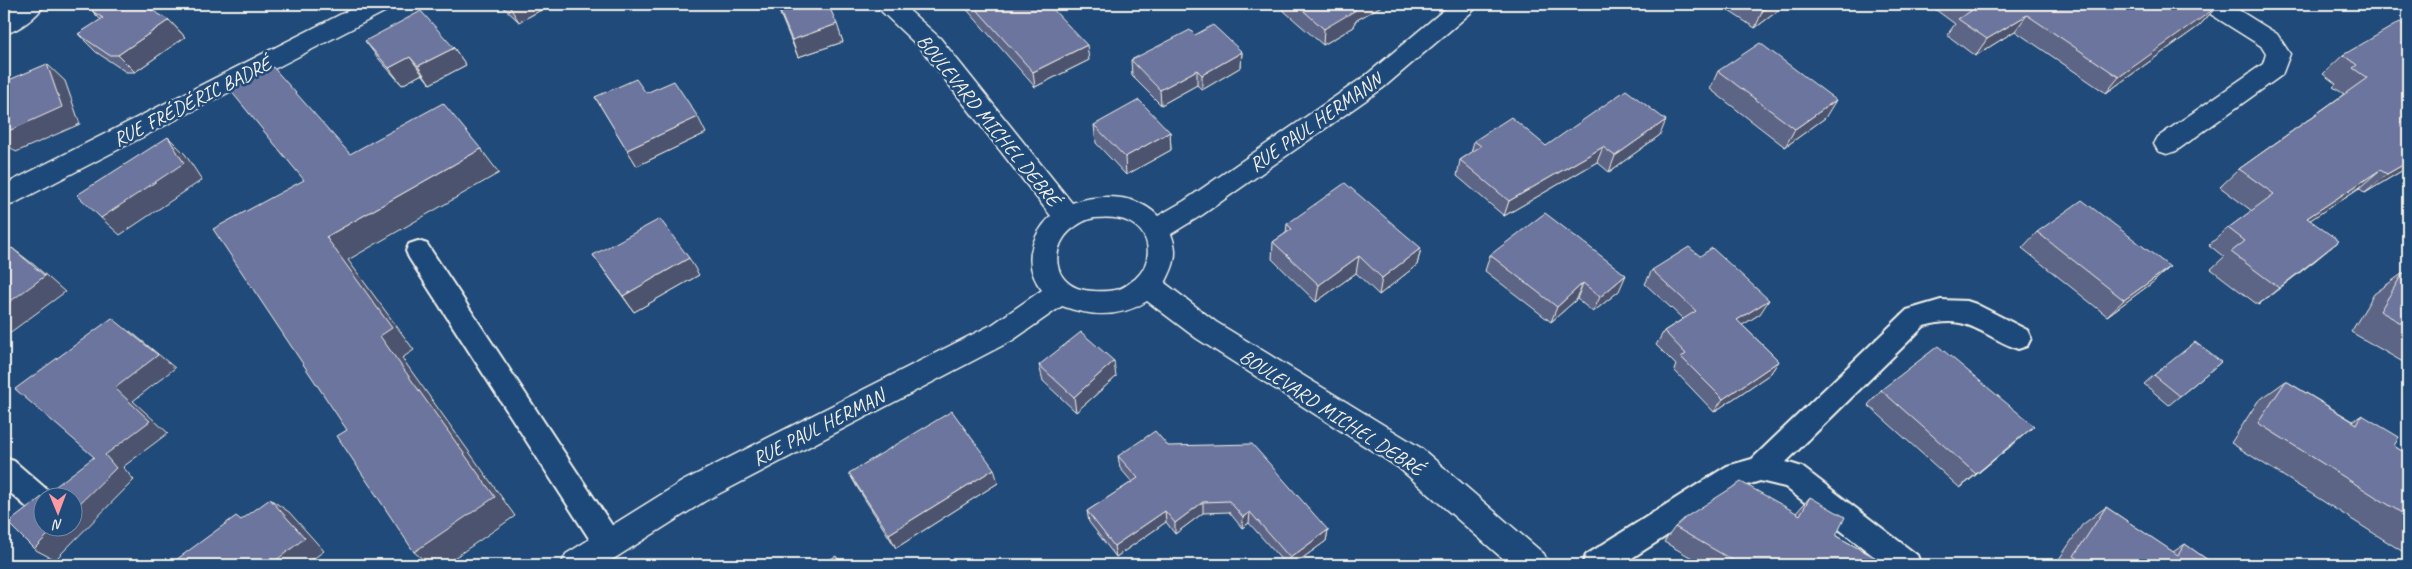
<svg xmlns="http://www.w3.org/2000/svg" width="2412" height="569" viewBox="0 0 2412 569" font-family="Caveat,sans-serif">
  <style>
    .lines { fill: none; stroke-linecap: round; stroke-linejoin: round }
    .lane-casing { stroke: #f4f1e8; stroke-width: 4 }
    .street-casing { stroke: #f4f1e8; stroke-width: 3 }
    .lane { fill: #1f4a7a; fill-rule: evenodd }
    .street { fill: #1f4a7a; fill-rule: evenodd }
    .wall { fill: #5d6587; stroke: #f4f1e8 }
    .shaded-wall { fill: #4c526e; stroke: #f4f1e8 }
    .building { fill: #6c759d; stroke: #f4f1e8 }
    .labels { text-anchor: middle; stroke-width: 5; stroke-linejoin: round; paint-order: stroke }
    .street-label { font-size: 20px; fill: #f4f1e8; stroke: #1f4a7a }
  </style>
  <rect width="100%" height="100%" fill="#1f4a7a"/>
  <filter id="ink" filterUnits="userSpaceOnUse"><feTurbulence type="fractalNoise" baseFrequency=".02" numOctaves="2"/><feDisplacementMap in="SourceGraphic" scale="10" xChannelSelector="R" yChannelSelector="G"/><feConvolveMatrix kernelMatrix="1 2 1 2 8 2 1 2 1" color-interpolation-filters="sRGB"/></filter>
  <g filter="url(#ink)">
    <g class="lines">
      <g class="lane-casing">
        <path id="lane" d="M 418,241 L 427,244 L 619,536 L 623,545 L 619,554 L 609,558 L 599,554 L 409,258 L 406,251 L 409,244 Z
          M 1941,300 L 1967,301 L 1976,304 L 2027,330 L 2031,338 L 2027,346 L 2018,349 C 1979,335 1970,313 1924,326 L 1786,462 L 1802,467 L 1917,555 L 1921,565 L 1885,565 L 1785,487 L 1760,481 L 1744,486 L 1621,565 L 1582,565 L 1586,555 L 1727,466 L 1752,459 L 1907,310 Z
          M 4,458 L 14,461 L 52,494 L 53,496 L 42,496 L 42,516 L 32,512 L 4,487 Z"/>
      </g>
      <g class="street-casing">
        <path id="street" d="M 17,4 L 45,4 C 37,17 18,31 4,34 L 4,14 Z
          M 361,4 L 392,4 L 388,10 L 13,204 L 4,207 L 4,185 Z
          M 876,4 L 902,4 L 940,38 L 1072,203 C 1099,194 1136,193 1158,216 L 1184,201 L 1365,76 L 1451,4 L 1478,4 L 1474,10 L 1383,88 L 1202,215 L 1171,234 C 1179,253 1174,266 1165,283 L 1216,322 L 1421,448 L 1544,554 L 1549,565 L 1510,565 L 1399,468 L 1196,338 L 1147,301 C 1120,318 1092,317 1062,306 L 1013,340 L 705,501 L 604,565 L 561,565 L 566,554 L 683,481 L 993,324 L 1042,290 C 1022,265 1030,237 1051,216 L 922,50 L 880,10 ZM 1095,218 C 1107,217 1119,217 1129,222 C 1153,234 1153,263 1135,279 C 1129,283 1123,289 1115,290 C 1104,292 1088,292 1077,288 C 1051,277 1052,245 1072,229 C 1079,224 1086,219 1095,218 Z
          M 2200,4 L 2229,4 L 2277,34 L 2290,54 L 2282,75 L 2176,151 L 2167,154 L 2158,151 L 2154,144 L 2158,137 L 2263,64 L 2266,54 L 2261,46 L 2204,10 Z"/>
      </g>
      <use href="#lane" class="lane"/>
      <use href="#street" class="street"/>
    </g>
    <path class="wall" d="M 500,4 L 552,4 L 519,22 Z
      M 776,4 L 828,4 L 843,42 L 798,57 Z
      M 962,4 L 1048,4 L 1089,60 L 1035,87 Z
      M 1276,4 L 1385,4 L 1355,21 L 1354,27 L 1323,45 Z
      M 1718,4 L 1787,4 L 1755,28 Z
      M 1928,4 L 2219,4 L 2199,26 L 2106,93 L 2015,31 L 1975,56 L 1947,35 L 1955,24 Z
      M 92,11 L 169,20 L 185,37 L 135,72 L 126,72 L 96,52 L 78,34 L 101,20 Z
      M 2408,28 L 2408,167 L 2365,193 L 2359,188 L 2310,220 L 2317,259 L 2258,305 L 2211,269 L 2224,257 L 2209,245 L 2228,228 L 2252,211 L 2220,187 L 2239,169 L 2344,94 L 2333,87 L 2336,84 L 2323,74 L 2343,55 Z
      M 1195,35 L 1242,52 L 1241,67 L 1202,90 L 1197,85 L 1161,105 L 1132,76 L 1131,60 Z
      M 365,41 L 454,48 L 466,65 L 430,84 L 422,74 L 402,85 L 378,58 Z
      M 1718,71 L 1825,118 L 1785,147 L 1710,89 Z
      M 646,93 L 706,133 L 637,166 L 595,97 Z
      M 1094,125 L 1170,132 L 1171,150 L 1126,175 L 1096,143 Z
      M 1660,135 L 1609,172 L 1597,162 L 1504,216 L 1457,176 L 1460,160 L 1471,153 L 1474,141 L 1546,146 Z
      M 1287,224 L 1421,248 L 1417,265 L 1379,295 L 1356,273 L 1316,302 L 1272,259 L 1273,242 L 1286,233 Z
      M 2037,232 L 2170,267 L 2152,283 L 2107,316 L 2022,248 Z
      M 593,255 L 699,275 L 634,312 Z
      M 1490,255 L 1619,291 L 1593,312 L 1577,299 L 1551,322 L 1485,271 Z
      M 1652,270 L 1760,314 L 1742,325 L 1779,361 L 1770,374 L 1714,412 L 1674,370 L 1676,365 L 1656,345 L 1664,331 L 1683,319 L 1645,284 Z
      M 2403,273 L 2408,276 L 2408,365 L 2351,332 L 2374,294 Z
      M 2221,362 L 2169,405 L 2144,384 L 2154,375 Z
      M 1039,365 L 1116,377 L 1076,412 L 1043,381 Z
      M 2286,381 L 2353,421 L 2362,415 L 2394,446 L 2408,455 L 2408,555 L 2231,443 L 2258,401 Z
      M 1881,390 L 2017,441 L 1960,488 L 1868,405 Z
      M 1168,446 L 1328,530 L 1326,541 L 1293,565 L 1286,565 L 1249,523 L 1242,528 L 1229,512 L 1203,513 L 1175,534 L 1166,522 L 1116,557 L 1089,522 L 1087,511 L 1132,482 L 1120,468 L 1118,456 Z
      M 849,473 L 998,483 L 896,548 L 857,487 Z
      M 1810,497 L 1836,536 L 1889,565 L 1704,565 L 1664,542 L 1675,527 L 1796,513 Z
      M 2106,507 L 2173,552 L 2185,544 L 2215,565 L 2055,565 L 2082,525 Z"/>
    <path class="shaded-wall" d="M 508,4 L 552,4 L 519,22 Z
      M 1358,4 L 1385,4 L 1355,21 L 1354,27 L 1323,45 L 1324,29 L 1352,7 Z
      M 1772,4 L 1787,4 L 1755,28 L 1763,10 Z
      M 2215,4 L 2219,4 L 2199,26 L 2106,93 L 2119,77 L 2210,7 Z
      M 2027,15 L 2015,31 L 1975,56 L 1987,39 Z
      M 169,20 L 185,37 L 135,72 L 118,55 Z
      M 837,24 L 843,42 L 798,57 L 792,40 Z
      M 1087,45 L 1089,60 L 1035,87 L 1033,72 Z
      M 454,48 L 466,65 L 430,84 L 418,66 Z
      M 1242,52 L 1241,67 L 1202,90 L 1202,75 Z
      M 410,57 L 422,74 L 402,85 L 389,68 Z
      M 47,64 L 65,81 L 80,124 L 16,152 L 4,142 L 4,133 Z
      M 1197,70 L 1197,85 L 1161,105 L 1160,90 Z
      M 1836,100 L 1825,118 L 1785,147 L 1795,129 Z
      M 698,117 L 706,133 L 637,166 L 627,150 Z
      M 1666,120 L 1660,135 L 1609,172 L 1615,156 Z
      M 1170,132 L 1171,150 L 1126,175 L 1125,157 Z
      M 168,137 L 185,154 L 202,180 L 120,235 L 101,218 Z
      M 1603,147 L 1597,162 L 1504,216 L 1509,201 Z
      M 481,149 L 499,173 L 348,260 L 414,350 L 402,358 L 515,516 L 444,565 L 430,565 L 414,552 L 380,336 L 326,237 Z
      M 2408,162 L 2408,167 L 2365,193 L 2387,174 Z
      M 2380,170 L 2359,188 L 2286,236 L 2307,218 Z
      M 2339,241 L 2317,259 L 2258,305 L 2279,288 Z
      M 12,248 L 33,264 L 65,292 L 4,337 L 4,306 Z
      M 1421,248 L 1417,265 L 1379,295 L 1382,278 Z
      M 1359,256 L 1356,273 L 1316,302 L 1319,285 Z
      M 689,258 L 699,275 L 634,312 L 623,296 Z
      M 2170,267 L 2152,283 L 2107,316 L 2124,300 Z
      M 1626,275 L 1619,291 L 1593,312 L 1600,297 Z
      M 1583,283 L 1577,299 L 1551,322 L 1557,307 Z
      M 1769,300 L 1760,314 L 1728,334 L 1737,320 Z
      M 130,331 L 175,368 L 133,401 L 168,433 L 123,467 L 134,480 L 55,560 L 34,549 L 57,526 L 72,526 L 72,511 L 105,455 L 115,388 Z
      M 1114,361 L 1116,377 L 1076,412 L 1074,397 Z
      M 1779,361 L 1770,374 L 1714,412 L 1723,399 Z
      M 2034,426 L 2017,441 L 1960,488 L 1976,474 Z
      M 994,469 L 998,483 L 896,548 L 889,534 Z
      M 270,499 L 289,512 L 324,551 L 305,565 L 270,565 Z
      M 1203,502 L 1203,513 L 1175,534 L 1175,523 Z
      M 1165,511 L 1166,522 L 1116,557 L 1114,546 Z
      M 1250,512 L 1249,523 L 1242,528 L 1243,517 Z
      M 1328,530 L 1326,541 L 1293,565 L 1289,565 L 1290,558 Z"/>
    <path class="building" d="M 103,4 L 141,4 L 169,20 L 118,55 L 109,55 L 78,34 L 103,18 L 92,11 Z
      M 777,4 L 828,4 L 837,24 L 792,40 Z
      M 972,4 L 1048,4 L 1087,45 L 1033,72 Z
      M 1296,4 L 1358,4 L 1352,7 L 1356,10 L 1324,29 Z
      M 1753,4 L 1772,4 L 1763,10 Z
      M 1961,4 L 2215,4 L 2210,7 L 2214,9 L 2119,77 L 2027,15 L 1987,39 L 1958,19 L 1971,11 Z
      M 421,11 L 454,48 L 418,66 L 410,57 L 389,68 L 365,41 Z
      M 2400,22 L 2408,28 L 2408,162 L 2387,174 L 2380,170 L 2307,218 L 2339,241 L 2279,288 L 2231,252 L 2245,241 L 2228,228 L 2274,194 L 2239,169 L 2367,78 L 2353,68 L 2357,65 L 2343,55 Z
      M 1213,25 L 1242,52 L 1202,75 L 1197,70 L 1160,90 L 1131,60 L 1190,30 L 1195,35 Z
      M 1760,43 L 1836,100 L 1795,129 L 1718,71 Z
      M 47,64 L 62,107 L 4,133 L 4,82 Z
      M 272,66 L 350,154 L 443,103 L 481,149 L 326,237 L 392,328 L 380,336 L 495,497 L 414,552 L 337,436 L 347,430 L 213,229 L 304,180 L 230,90 Z
      M 636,79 L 646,93 L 674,81 L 698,117 L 627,150 L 595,97 Z
      M 1626,90 L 1666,120 L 1615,156 L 1603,147 L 1509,201 L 1460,160 L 1481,146 L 1474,141 L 1511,117 L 1546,146 Z
      M 1139,100 L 1170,132 L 1125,157 L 1094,125 Z
      M 168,137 L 184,163 L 101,218 L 77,195 Z
      M 1345,183 L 1421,248 L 1382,278 L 1359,256 L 1319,285 L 1273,242 L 1292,229 L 1287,224 Z
      M 2082,200 L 2170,267 L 2124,300 L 2037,232 Z
      M 1545,213 L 1626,275 L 1600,297 L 1583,283 L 1557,307 L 1490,255 Z
      M 660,219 L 689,258 L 623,296 L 593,255 Z
      M 1689,247 L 1700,256 L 1712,248 L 1769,300 L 1737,320 L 1779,361 L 1723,399 L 1681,357 L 1686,354 L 1664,331 L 1696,311 L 1652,270 Z
      M 12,248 L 45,276 L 4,306 L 4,253 Z
      M 2403,273 L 2408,276 L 2408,327 L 2380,311 Z
      M 112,318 L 158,355 L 115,388 L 150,421 L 105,455 L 116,468 L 72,511 L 72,496 L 43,496 L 94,457 L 15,389 Z
      M 1081,332 L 1114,361 L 1074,397 L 1039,365 Z
      M 2195,342 L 2221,362 L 2180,396 L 2154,375 Z
      M 1938,346 L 2034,426 L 1976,474 L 1881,390 Z
      M 2286,381 L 2357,424 L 2362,415 L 2399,437 L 2394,446 L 2408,455 L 2408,517 L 2258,423 Z
      M 952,411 L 994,469 L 889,534 L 849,473 Z
      M 1155,431 L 1168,446 L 1252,444 L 1328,530 L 1290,558 L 1250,512 L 1243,517 L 1229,501 L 1203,502 L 1175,523 L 1165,511 L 1114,546 L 1087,511 L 1138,478 L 1118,456 Z
      M 1741,482 L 1800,515 L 1810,497 L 1845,517 L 1836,536 L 1889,565 L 1741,565 L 1675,527 L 1686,517 Z
      M 42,497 L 42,526 L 57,526 L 34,549 L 8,523 Z
      M 270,499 L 305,538 L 270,565 L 169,565 L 236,516 L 241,520 Z
      M 2106,507 L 2178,555 L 2185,544 L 2215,565 L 2088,565 L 2074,556 Z
      M 836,556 L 842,565 L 820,565 Z
      M 1075,559 L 1080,565 L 1066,565 Z"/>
  </g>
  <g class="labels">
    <g class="street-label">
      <text transform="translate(192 101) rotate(-27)" y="7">RUE FRÉDÉRIC BADRÉ</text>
      <text transform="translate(989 120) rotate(51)" y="7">BOULEVARD MICHEL DEBRÉ</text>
      <text transform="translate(1315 122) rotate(-35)" y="7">RUE PAUL HERMANN</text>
      <text transform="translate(1332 412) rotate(33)" y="7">BOULEVARD MICHEL DEBRÉ</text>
      <text transform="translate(818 427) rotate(-27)" y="7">RUE PAUL HERMAN</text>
    </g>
  </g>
  <rect width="2412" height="569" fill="none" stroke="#1f4a7a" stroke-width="20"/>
  <rect x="10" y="10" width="2392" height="549" fill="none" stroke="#f4f1e8" stroke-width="2" filter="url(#ink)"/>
  <g transform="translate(58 512) rotate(179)"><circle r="24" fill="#1f4a7a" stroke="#748da6"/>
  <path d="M0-4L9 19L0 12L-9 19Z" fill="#ff9aa2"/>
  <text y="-8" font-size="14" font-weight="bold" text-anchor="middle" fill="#f4f1e8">N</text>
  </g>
</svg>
